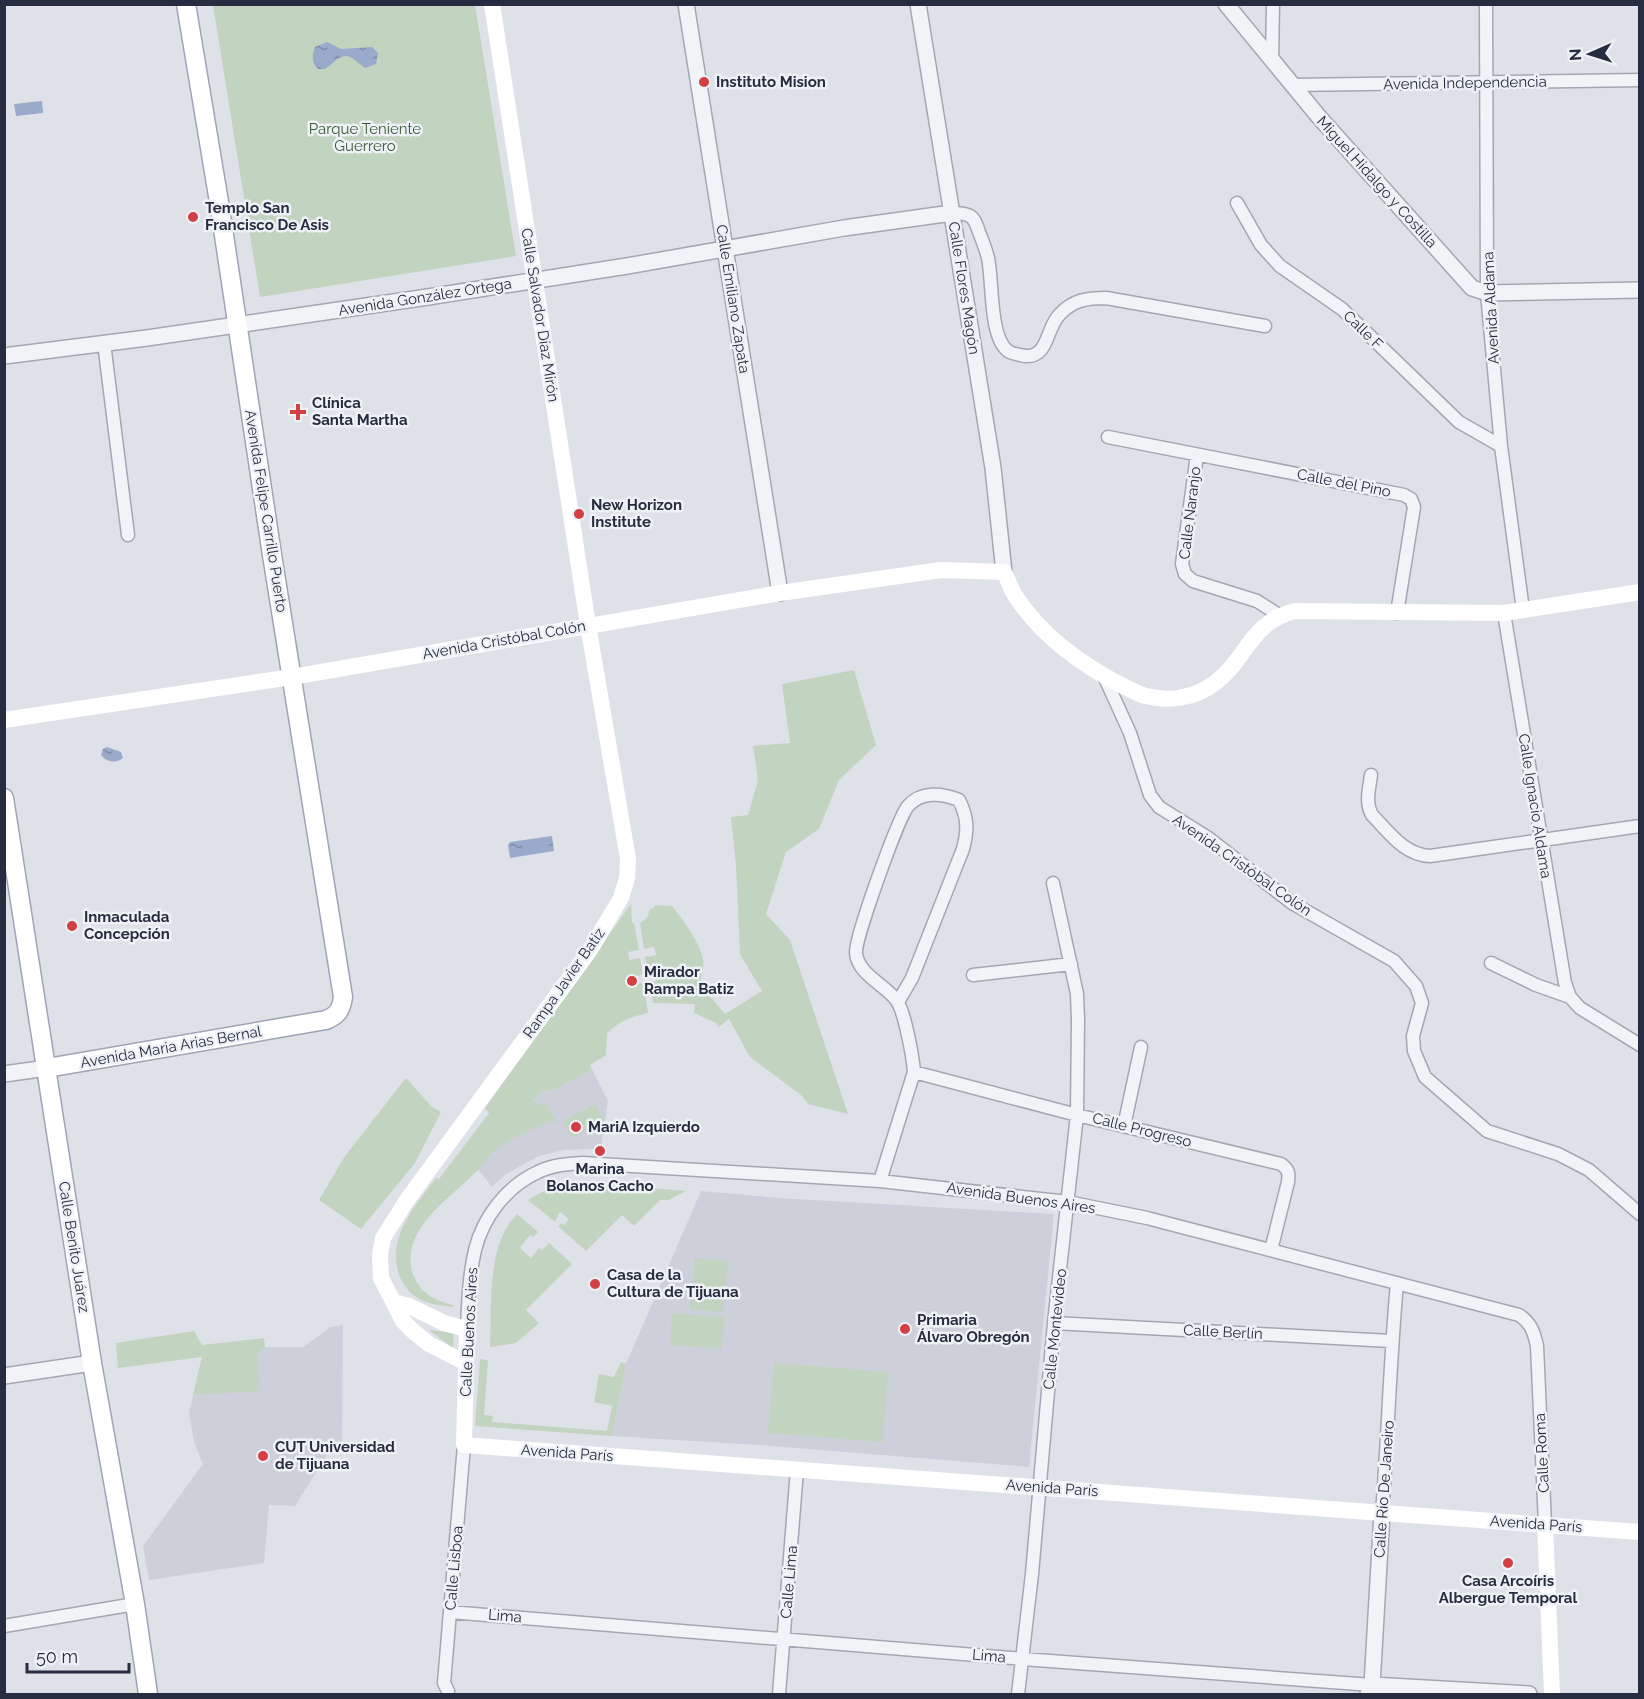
<svg xmlns="http://www.w3.org/2000/svg" width="1644" height="1699" viewBox="0 0 1644 1699" font-family="Raleway,sans-serif">
  <style>
    .built { fill: #cdd0db }
    .green { fill: #c2d3c0 }
    .water { fill: url(#water-ripples) }
    .lines { fill: none; stroke-linecap: round; stroke-linejoin: round }
    .minor-casing { stroke: #a4a7b3; stroke-width: 15 }
    .tertiary-casing { stroke: #a4a7b3; stroke-width: 18 }
    .primary-casing { stroke: #9ea4b5; stroke-width: 21 }
    .minor { stroke: #f2f3f7; stroke-width: 12 }
    .tertiary { stroke: #f2f3f7; stroke-width: 15 }
    .secondary { stroke: #fff; stroke-width: 16 }
    .primary { stroke: #fff; stroke-width: 18 }
    .poi-dot { fill: #d24043; stroke: #eef1f6; stroke-width: 2 }
    .labels { text-anchor: middle; stroke-width: 5; stroke-linejoin: round; paint-order: stroke }
    .poi-label { font-size: 15px; font-weight: bold; fill: #272d40; stroke: #eef1f6; text-anchor: start }
    .street-label { font-size: 15px; fill: #272d40; stroke: #eef1f6 }
    .park-label { font-size: 15px; fill: #375c34; stroke: #eef1f6 }
  </style>
  <defs>
    <pattern id="water-ripples" width="26" height="14" patternUnits="userSpaceOnUse" patternTransform="scale(1.5)"><rect width="26" height="14" fill="#99aaca"/><path d="M2 4q2-2 4 0t4 0M15 11q2-2 4 0t4 0" fill="none" stroke="#7d8ba5"/></pattern>
  </defs>
  <rect width="100%" height="100%" fill="#dfe1e9"/>
  <path class="built" d="M 592,1069 L 608,1101 L 601,1149 L 564,1150 L 539,1156 L 506,1174 L 492,1187 L 478,1169 L 540,1092 L 555,1090 Z
    M 701,1191 L 780,1198 L 1054,1214 L 1029,1467 L 758,1445 L 612,1436 L 626,1364 Z
    M 343,1325 L 342,1447 L 332,1447 L 295,1506 L 269,1505 L 264,1563 L 149,1580 L 143,1546 L 203,1464 L 194,1442 L 189,1413 L 202,1357 L 258,1353 L 265,1347 L 303,1347 L 331,1327 Z"/>
  <path class="green" d="M 213,5 L 475,5 L 516,256 L 260,297 Z
    M 854,670 L 876,745 L 839,780 L 819,829 L 786,852 L 766,914 L 790,940 L 848,1114 L 808,1104 L 801,1095 L 750,1057 L 729,1019 L 719,1027 L 716,1023 L 694,1013 L 695,1004 L 653,1003 L 650,982 L 656,981 L 654,972 L 648,973 L 645,957 L 656,955 L 654,947 L 644,949 L 640,923 L 647,918 L 650,909 L 654,908 L 655,905 L 672,906 C 683,920 699,941 703,959 C 705,968 698,978 702,987 L 725,1014 L 762,991 L 740,954 L 736,866 L 731,817 L 748,815 L 758,780 L 753,746 L 790,743 L 782,684 Z
    M 631,904 L 632,923 L 634,923 L 639,950 L 628,952 L 629,960 L 640,958 L 643,974 L 627,979 L 628,985 L 644,983 L 648,1013 C 631,1017 620,1021 607,1033 L 606,1055 L 590,1065 L 592,1069 L 555,1090 L 540,1092 L 516,1122 L 534,1102 L 537,1101 L 540,1106 L 546,1102 L 557,1123 L 555,1124 L 552,1120 C 538,1127 502,1143 492,1152 C 487,1158 483,1165 478,1170 C 451,1198 396,1231 414,1277 C 422,1294 436,1301 453,1305 L 453,1307 C 444,1306 434,1305 426,1302 C 413,1297 405,1289 400,1277 C 385,1239 415,1206 436,1178 L 439,1179 L 489,1113 L 485,1108 Z
    M 406,1078 L 432,1107 L 441,1112 L 415,1163 L 361,1229 L 319,1200 L 345,1156 Z
    M 595,1104 L 604,1121 L 572,1138 L 563,1121 Z
    M 577,1182 L 686,1191 L 669,1200 L 660,1200 L 634,1226 L 622,1215 L 586,1251 L 558,1226 L 562,1223 L 564,1225 L 569,1219 L 560,1212 L 555,1222 L 528,1200 C 544,1190 559,1184 577,1182 Z
    M 517,1214 L 538,1232 L 533,1237 L 530,1235 L 520,1248 L 531,1258 L 539,1248 L 542,1250 L 549,1243 L 572,1264 L 526,1310 L 539,1323 L 516,1343 L 490,1347 C 492,1306 486,1245 517,1214 Z
    M 695,1258 L 728,1261 L 723,1312 L 690,1309 Z
    M 672,1313 L 725,1317 L 722,1349 L 670,1345 Z
    M 429,1330 L 454,1333 L 453,1348 Z
    M 194,1331 L 202,1345 L 264,1338 L 265,1347 L 258,1353 L 260,1391 L 193,1395 L 202,1357 L 118,1368 L 116,1343 Z
    M 480,1359 L 488,1360 L 484,1415 L 493,1416 L 492,1422 L 607,1431 L 612,1406 L 594,1402 L 599,1374 L 614,1377 L 621,1362 L 626,1364 L 612,1436 L 475,1426 Z
    M 774,1363 L 888,1372 L 883,1442 L 768,1433 Z"/>
  <path class="water" d="M 327,42 L 341,49 L 372,47 L 378,53 L 376,64 L 365,68 C 360,65 357,61 352,58 C 342,51 333,64 325,69 L 318,69 C 311,63 312,55 315,47 Z
    M 42,101 L 43,113 L 16,116 L 14,104 Z
    M 107,747 L 121,752 L 123,758 C 116,764 106,762 101,755 L 103,749 Z
    M 552,836 L 554,851 L 510,858 L 508,845 L 510,842 Z"/>
  <g class="lines">
    <g class="minor-casing">
      <path id="minor" d="M 1486,4 L 1487,293 L 1501,446 L 1523,610
        M 1272,62 L 1273,4
        M 1291,85 L 1640,80
        M 1237,203 L 1261,245 L 1280,266 L 1342,309 L 1459,422 L 1501,446
        M 952,213 C 957,213 965,213 970,216 C 975,219 977,226 979,232 C 982,240 986,249 988,258 C 993,280 989,337 1008,351 C 1012,354 1020,355 1025,356 C 1049,358 1046,327 1060,314 C 1073,300 1087,298 1106,298 L 1265,326
        M 104,343 L 128,535
        M 1108,437 L 1404,495 L 1411,499 L 1414,507 L 1397,613
        M 1197,455 L 1182,564 L 1185,574 L 1193,581 L 1257,601 L 1279,615
        M 1504,613 L 1565,983 L 1570,997 L 1580,1008 L 1640,1045
        M 1104,676 L 1130,733 L 1150,795 L 1159,807 L 1207,837 L 1292,903 L 1394,961 L 1416,986 L 1422,1003 L 1413,1036 L 1414,1051 L 1425,1077 L 1487,1131 L 1558,1154 L 1589,1170 L 1640,1214
        M 1371,775 C 1369,790 1365,802 1372,815 C 1389,832 1404,855 1430,856 L 1640,826
        M 1491,963 L 1536,985 L 1570,997
        M 973,975 L 1071,964
        M 914,1072 L 1077,1115 L 1281,1164 C 1289,1170 1289,1173 1288,1182 L 1271,1250
        M 1124,1126 L 1141,1047
        M 880,1181 L 914,1072 C 913,1058 905,1013 897,1001 C 886,985 858,975 856,953 C 855,938 898,818 908,806 C 921,791 942,793 959,800 C 968,818 968,830 963,849 L 912,978 L 898,1002
        M 1054,1323 L 1391,1341
        M 467,1329 C 468,1303 469,1276 475,1250 C 483,1217 507,1186 538,1172 C 552,1165 567,1164 583,1163 L 880,1181 L 1068,1202 L 1147,1218 L 1519,1315 C 1531,1323 1534,1332 1537,1346 L 1545,1524
        M 1382,1513 C 1388,1437 1390,1360 1397,1283
        M 450,1612 L 1023,1659 L 1372,1685
        M 4,1626 L 135,1604
        M 448,1691 L 444,1683 L 464,1445
        M 779,1694 L 797,1470
        M 1018,1694 L 1032,1574 L 1054,1323 L 1077,1115 L 1078,1019 L 1077,994 L 1053,883"/>
    </g>
    <g class="tertiary-casing">
      <path id="tertiary" d="M 686,4 L 780,593
        M 918,4 L 993,468 L 1004,572
        M 1226,4 L 1319,117 L 1472,288 L 1487,293 L 1640,290
        M 4,356 L 147,338 L 428,297 L 627,266 L 844,228 L 952,213
        M 4,1074 L 47,1068
        M 4,1376 L 92,1363
        M 1372,1685 L 1529,1694
        M 1368,1694 L 1372,1685 L 1382,1513"/>
    </g>
    <g class="primary-casing">
      <path id="primary" d="M 4,798 L 92,1363 L 135,1604 L 148,1694
        M 47,1068 L 326,1020 C 338,1015 341,1010 343,997 L 272,555 L 219,202 L 186,4"/>
    </g>
    <use href="#minor" class="minor"/>
    <use href="#tertiary" class="tertiary"/>
    <path class="secondary" d="M 4,720 L 292,677 L 780,593 L 941,570 L 1004,572 C 1008,580 1011,590 1016,597 C 1042,636 1083,666 1125,687 C 1132,690 1138,694 1146,696 C 1170,702 1195,698 1215,683 C 1247,659 1250,622 1295,611 L 1504,613 L 1640,592
      M 394,1302 L 409,1306 L 444,1323 L 467,1329 L 464,1445 L 1640,1532
      M 466,1363 L 429,1344 L 414,1332 L 403,1321 L 381,1278 L 380,1254 L 383,1238 L 407,1200 L 590,950 L 621,898 L 627,878 L 628,859 L 588,625 L 492,4
      M 1545,1524 L 1552,1694"/>
    <use href="#primary" class="primary"/>
  </g>
  <g class="poi-dot">
    <circle cx="704" cy="82" r="6"/>
    <circle cx="193" cy="217" r="6"/>
    <path d="M295 403h6v6h6v6h-6v6h-6v-6h-6v-6h6z"/>
    <circle cx="579" cy="514" r="6"/>
    <circle cx="72" cy="926" r="6"/>
    <circle cx="632" cy="981" r="6"/>
    <circle cx="576" cy="1127" r="6"/>
    <circle cx="600" cy="1151" r="6"/>
    <circle cx="595" cy="1284" r="6"/>
    <circle cx="905" cy="1329" r="6"/>
    <circle cx="263" cy="1456" r="6"/>
    <circle cx="1508" cy="1563" r="6"/>
  </g>
  <g class="labels">
    <g class="poi-label">
      <text x="716" y="87">Instituto Mision</text>
      <text x="205" y="213">Templo San<tspan x="205" dy="17">Francisco De Asis</tspan></text>
      <text x="312" y="408">Clínica<tspan x="312" dy="17">Santa Martha</tspan></text>
      <text x="591" y="510">New Horizon<tspan x="591" dy="17">Institute</tspan></text>
      <text x="84" y="922">Inmaculada<tspan x="84" dy="17">Concepción</tspan></text>
      <text x="644" y="977">Mirador<tspan x="644" dy="17">Rampa Batiz</tspan></text>
      <text x="588" y="1132">MariA Izquierdo</text>
      <text x="600" y="1174" text-anchor="middle">Marina<tspan x="600" dy="17">Bolanos Cacho</tspan></text>
      <text x="607" y="1280">Casa de la<tspan x="607" dy="17">Cultura de Tijuana</tspan></text>
      <text x="917" y="1325">Primaria<tspan x="917" dy="17">Álvaro Obregón</tspan></text>
      <text x="275" y="1452">CUT Universidad<tspan x="275" dy="17">de Tijuana</tspan></text>
      <text x="1508" y="1586" text-anchor="middle">Casa Arcoíris<tspan x="1508" dy="17">Albergue Temporal</tspan></text>
    </g>
    <g class="street-label">
      <text transform="translate(1465 83) rotate(-1)" y="5">Avenida Independencia</text>
      <text transform="translate(1377 182) rotate(48)" y="5">Miguel Hidalgo y Costilla</text>
      <text transform="translate(964 288) rotate(81)" y="5">Calle Flores Magón</text>
      <text transform="translate(425 297) rotate(-9)" y="5">Avenida González Ortega</text>
      <text transform="translate(733 299) rotate(81)" y="5">Calle Emiliano Zapata</text>
      <text transform="translate(1491 308) rotate(-93)" y="5">Avenida Aldama</text>
      <text transform="translate(540 315) rotate(81)" y="5">Calle Salvador Díaz Mirón</text>
      <text transform="translate(1363 330) rotate(44)" y="5">Calle F</text>
      <text transform="translate(1344 483) rotate(11)" y="5">Calle del Pino</text>
      <text transform="translate(266 511) rotate(81)" y="5">Avenida Felipe Carrillo Puerto</text>
      <text transform="translate(1190 513) rotate(-83)" y="5">Calle Naranjo</text>
      <text transform="translate(504 640) rotate(-10)" y="5">Avenida Cristóbal Colón</text>
      <text transform="translate(1535 806) rotate(81)" y="5">Calle Ignacio Aldama</text>
      <text transform="translate(1242 865) rotate(35)" y="5">Avenida Cristóbal Colón</text>
      <text transform="translate(564 983) rotate(-55)" y="5">Rampa Javier Batiz</text>
      <text transform="translate(171 1047) rotate(-10)" y="5">Avenida Maria Arias Bernal</text>
      <text transform="translate(1142 1130) rotate(14)" y="5">Calle Progreso</text>
      <text transform="translate(1021 1198) rotate(8)" y="5">Avenida Buenos Aires</text>
      <text transform="translate(74 1247) rotate(81)" y="5">Calle Benito Juárez</text>
      <text transform="translate(1055 1329) rotate(-84)" y="5">Calle Montevideo</text>
      <text transform="translate(469 1332) rotate(-87)" y="5">Calle Buenos Aires</text>
      <text transform="translate(1223 1332) rotate(3)" y="5">Calle Berlín</text>
      <text transform="translate(567 1453) rotate(4)" y="5">Avenida París</text>
      <text transform="translate(1542 1453) rotate(-93)" y="5">Calle Roma</text>
      <text transform="translate(1052 1488) rotate(4)" y="5">Avenida París</text>
      <text transform="translate(1384 1489) rotate(-86)" y="5">Calle Río De Janeiro</text>
      <text transform="translate(1536 1524) rotate(4)" y="5">Avenida París</text>
      <text transform="translate(454 1568) rotate(-85)" y="5">Calle Lisboa</text>
      <text transform="translate(789 1582) rotate(-85)" y="5">Calle Lima</text>
      <text transform="translate(505 1616) rotate(5)" y="5">Lima</text>
      <text transform="translate(989 1656) rotate(5)" y="5">Lima</text>
    </g>
    <g class="park-label">
      <text x="365" y="134">Parque Teniente<tspan x="365" dy="17">Guerrero</tspan></text>
    </g>
  </g>
  <rect width="1644" height="1699" fill="none" stroke="#272d40" stroke-width="12"/>
  <g transform="translate(1590 54) rotate(267)" stroke="#eef1f6" stroke-width="4.5" paint-order="stroke">
  <path d="M0-4.5L10 22L0 15L-10 22Z" fill="#272d40"/>
  <text y="-9" font-size="16" font-weight="bold" text-anchor="middle" fill="#272d40">N</text>
  </g>
  <path d="M27 1663v9h102v-9" fill="none" stroke="#272d40" stroke-width="3"/>
  <text x="36" y="1663" font-size="18" fill="#272d40" stroke="#eef1f6" stroke-width="4.5" paint-order="stroke">50 m</text>
</svg>
